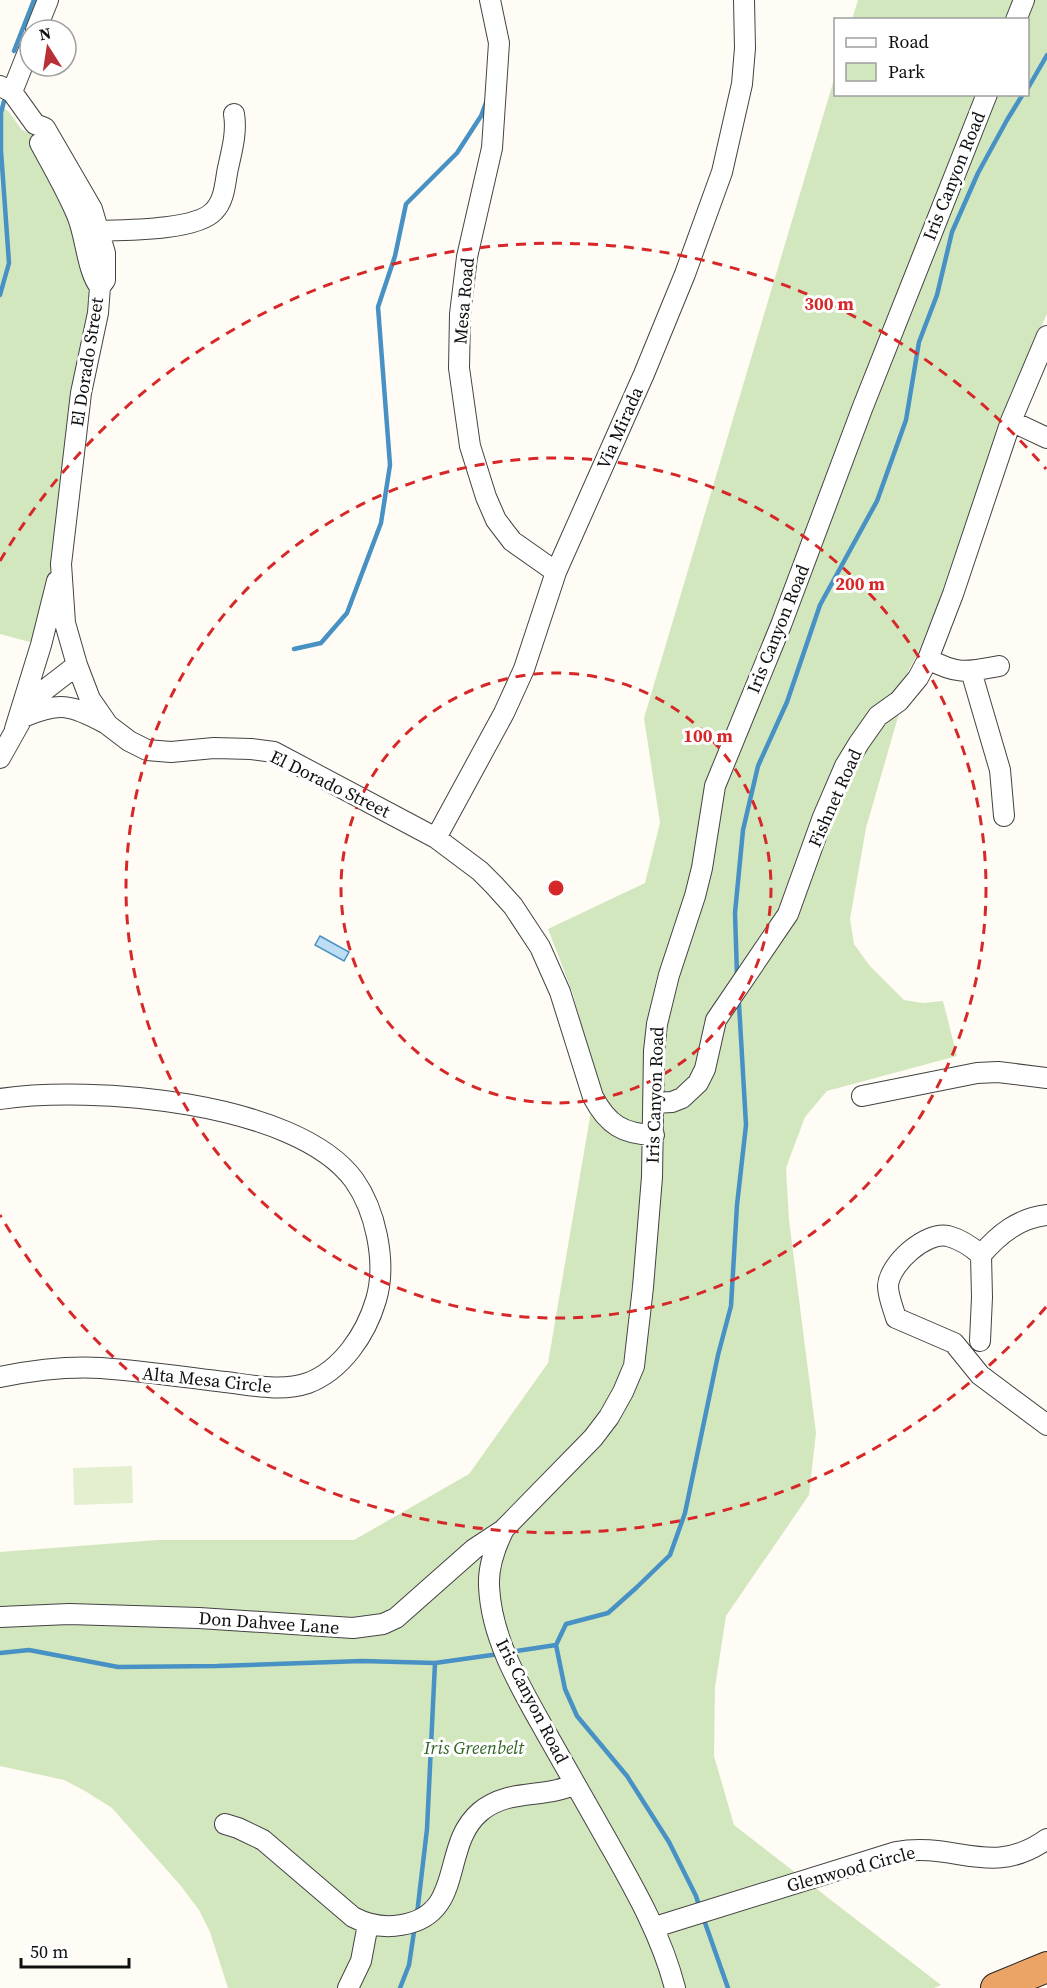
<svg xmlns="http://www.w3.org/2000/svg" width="1047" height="1988" viewBox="0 0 1047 1988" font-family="'Source Serif 4',serif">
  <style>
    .green { fill: #d3e7bf }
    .pitch { fill: #e4efd0 }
    .water { fill: #bcddf3; stroke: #4791c5; stroke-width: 1.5 }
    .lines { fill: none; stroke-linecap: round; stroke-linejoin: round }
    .stream { stroke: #4791c5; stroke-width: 4.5 }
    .minor-casing { stroke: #434343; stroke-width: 22 }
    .highway-casing { stroke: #212121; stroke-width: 32 }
    .minor { stroke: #fff; stroke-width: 20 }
    .highway { stroke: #eba466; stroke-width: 30 }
    .ring { fill: none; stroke: #d62828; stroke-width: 3; stroke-dasharray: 10 8 }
    .labels { text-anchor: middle; stroke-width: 6; stroke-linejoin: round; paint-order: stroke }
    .street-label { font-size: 18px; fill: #101010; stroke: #fff }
    .park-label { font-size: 18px; font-style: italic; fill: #306524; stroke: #fff }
    .centre { fill: #d62828; stroke: #fff; stroke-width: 3 }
    .ring-label { font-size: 18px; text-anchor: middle; font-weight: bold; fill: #d62828; stroke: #fff; stroke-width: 6; stroke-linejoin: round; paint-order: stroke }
  </style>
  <rect width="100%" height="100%" fill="#fefcf4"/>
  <path class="green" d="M 858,0 L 1047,0 L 1047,314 L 1010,395 L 937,606 L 918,653 L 898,690 L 900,710 L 866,828 L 850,919 L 854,944 L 870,966 L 904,1000 L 923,1003 L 943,1001 L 957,1056 L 827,1091 L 805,1117 L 786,1168 L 789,1220 L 816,1433 L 809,1495 L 726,1616 L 715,1687 L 714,1756 L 734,1825 L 941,1985 L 934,1988 L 228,1988 L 210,1932 L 199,1910 L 181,1886 L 112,1808 L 85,1791 L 64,1780 L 0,1766 L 0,1552 L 157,1540 L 354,1540 L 469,1474 L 548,1363 L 591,1111 L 598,1094 L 573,994 L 548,929 L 645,883 L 660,823 L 644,718 L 835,76 L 836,94 L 1028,94 L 1028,20 L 852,19 Z
    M 0,105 L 9,112 L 22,130 L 44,139 L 99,275 L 41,645 L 0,634 Z"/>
  <path class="pitch" d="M 132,1466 L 133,1503 L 74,1505 L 73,1468 Z"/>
  <path class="water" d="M 320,936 L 349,952 L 344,961 L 315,945 Z"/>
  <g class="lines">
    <path class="stream" d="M 14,51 L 34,0
      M 1028,88 L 1047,55
      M 0,295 L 9,263 L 1,151 L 1,113 L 4,101
      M 294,649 L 321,643 L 347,613 L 381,523 L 390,465 L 378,307 L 395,256 L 406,204 L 457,153 L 481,116 L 487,100
      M 737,975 L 735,913 L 743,830 L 758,766 L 787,702 L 820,605 L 877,501 L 906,420 L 919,342 L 937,295 L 952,232 L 978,173 L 1007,120 L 1023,94
      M 510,1652 L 556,1645
      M 0,1653 L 29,1650 L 118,1667 L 217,1666 L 362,1661 L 435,1663 L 499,1654
      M 700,1909 L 696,1896 L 669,1842 L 627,1776 L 577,1716 L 565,1689 L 556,1645 L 566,1624 L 608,1613 L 636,1588 L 670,1555 L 685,1513 L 718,1355 L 731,1306 L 737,1205 L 746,1125 L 739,1004
      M 417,1914 L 427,1829 L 435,1663
      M 703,1917 L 728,1988
      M 400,1988 L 409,1965 L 415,1925"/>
    <g class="minor-casing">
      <path id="minor" d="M 490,0 L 499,43 L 492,148 L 467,257 L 460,314 L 459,368 L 470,446 L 486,497 L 496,520 L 512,541 L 556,572
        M 1016,20 L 1024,0
        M 36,30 L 48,0
        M 0,86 L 12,92 L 35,124 L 45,128 L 92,209 L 105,253 L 105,280 L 100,287 L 98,313 L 81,393 L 61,564 L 65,623 L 77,665 L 90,699 L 108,725 L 129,741 L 147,750 L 171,752 L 214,748 L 251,749 L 274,752 L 436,838 L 480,871 L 494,885 L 513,906 L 540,947 L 560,992 L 593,1097 C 608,1125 623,1134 654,1135
        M 12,92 L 30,47
        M 40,143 C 53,167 67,191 77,215 C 86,236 87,271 100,287
        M 67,194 C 87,202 79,222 94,231 C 122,230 196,231 214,211 C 225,200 225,182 228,168 C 232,150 237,132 234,114
        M 1011,421 L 1047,438
        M 928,659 C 958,675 967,672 999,666
        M 971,671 L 1000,770 L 1004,816
        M 23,717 C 60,702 70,704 105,723
        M 15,729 L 41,645 L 57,581
        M 0,758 L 33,699 L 77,665
        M 436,838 L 504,713 L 524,669 L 556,572 L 644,374 L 685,274 L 722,172 L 742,84 L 745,48 L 744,0
        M 862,1096 L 977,1073 L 998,1072 L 1047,1078
        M 0,1099 C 90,1085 296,1101 354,1180 C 366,1197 373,1216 377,1236 C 381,1256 382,1280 376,1300 C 366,1334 342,1370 308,1383 C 281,1392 252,1385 225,1382 C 184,1377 142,1371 101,1368 C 66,1366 34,1370 0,1377
        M 654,1103 L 672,1102 L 682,1098 L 698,1083 L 705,1069 L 716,1020 L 788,914 L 823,817 L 845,766 L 859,743 L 878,716 L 899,701 L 918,678 L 928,659 L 953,594 L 1011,421 L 1047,336
        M 981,1255 C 972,1247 959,1239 948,1236 C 926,1231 889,1264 888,1286 C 888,1296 893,1308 896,1318 L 954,1343 L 980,1375 L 1047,1425
        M 980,1341 L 982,1297 L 981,1255 C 999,1234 1019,1218 1047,1215
        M 0,1617 L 69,1614 L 199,1618 L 353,1628 L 383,1624 L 396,1618 L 474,1549 L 503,1530
        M 225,1824 L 238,1828 L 263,1840 L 353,1917 C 368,1925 384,1928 401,1925 C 466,1915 440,1846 480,1812 C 508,1788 544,1799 575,1784
        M 655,1927 L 896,1852 C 956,1841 991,1879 1047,1839
        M 348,1988 L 361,1961 L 368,1924
        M 675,1988 C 661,1934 634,1888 607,1840 C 586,1803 565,1766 544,1729 C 519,1685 491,1637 489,1586 C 488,1566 495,1547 504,1529 L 593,1438 L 609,1417 L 623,1392 L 634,1366 L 643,1287 L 652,1177 L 654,1051 L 657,1024 L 669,975 L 695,896 L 702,868 L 715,786 L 781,625 L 862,409 L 987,94"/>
    </g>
    <g class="highway-casing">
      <path id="highway" d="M 996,1988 L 1047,1967"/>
    </g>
    <use href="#minor" class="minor"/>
    <use href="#highway" class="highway"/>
  </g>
  <g class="ring">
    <circle cx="556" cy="888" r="215"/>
    <circle cx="556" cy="888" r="430"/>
    <path d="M1046 1307A645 645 0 0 1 0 1215M0 561A645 645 0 0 1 1046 469"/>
  </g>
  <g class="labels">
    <g class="street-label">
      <text transform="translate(954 176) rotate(-68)" y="6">Iris Canyon Road</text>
      <text transform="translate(464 301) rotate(-85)" y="6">Mesa Road</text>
      <text transform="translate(87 362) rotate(-81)" y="6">El Dorado Street</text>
      <text transform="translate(620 428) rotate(-66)" y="6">Via Mirada</text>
      <text transform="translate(778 629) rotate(-68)" y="6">Iris Canyon Road</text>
      <text transform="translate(330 784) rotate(26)" y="6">El Dorado Street</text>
      <text transform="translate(835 798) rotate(-66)" y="6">Fishnet Road</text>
      <text transform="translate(655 1095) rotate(-88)" y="6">Iris Canyon Road</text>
      <text transform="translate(207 1380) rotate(6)" y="6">Alta Mesa Circle</text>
      <text transform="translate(269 1623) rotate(4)" y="6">Don Dahvee Lane</text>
      <text transform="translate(532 1701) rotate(63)" y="6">Iris Canyon Road</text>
      <text transform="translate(851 1869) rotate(-15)" y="6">Glenwood Circle</text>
    </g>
    <g class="park-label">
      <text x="474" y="1754">Iris Greenbelt</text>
    </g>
  </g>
  <circle cx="556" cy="888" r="9" class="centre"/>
  <g class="ring-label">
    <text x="829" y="310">300 m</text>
    <text x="860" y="590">200 m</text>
    <text x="708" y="742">100 m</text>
  </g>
  <rect x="834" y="18" width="195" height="78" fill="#ffffff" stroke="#9f9f9f" stroke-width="1.5"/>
  <rect x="846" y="38" width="30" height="9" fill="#ffffff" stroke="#9f9f9f" stroke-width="1.5"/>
  <text x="888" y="48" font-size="18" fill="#101010">Road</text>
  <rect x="846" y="63" width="30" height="18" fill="#d3e7bf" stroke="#9f9f9f" stroke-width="1.5"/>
  <text x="888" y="78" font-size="18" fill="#101010">Park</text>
  <g transform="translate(48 48) rotate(348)"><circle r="28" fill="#ffffff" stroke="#9f9f9f" stroke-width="1.5"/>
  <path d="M0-4.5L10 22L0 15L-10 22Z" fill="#b83035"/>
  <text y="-9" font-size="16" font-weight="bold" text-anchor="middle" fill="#101010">N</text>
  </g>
  <path d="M21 1958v9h108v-9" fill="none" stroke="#101010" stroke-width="3"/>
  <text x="30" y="1958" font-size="18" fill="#101010" stroke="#ffffff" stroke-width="4.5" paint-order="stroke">50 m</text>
</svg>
